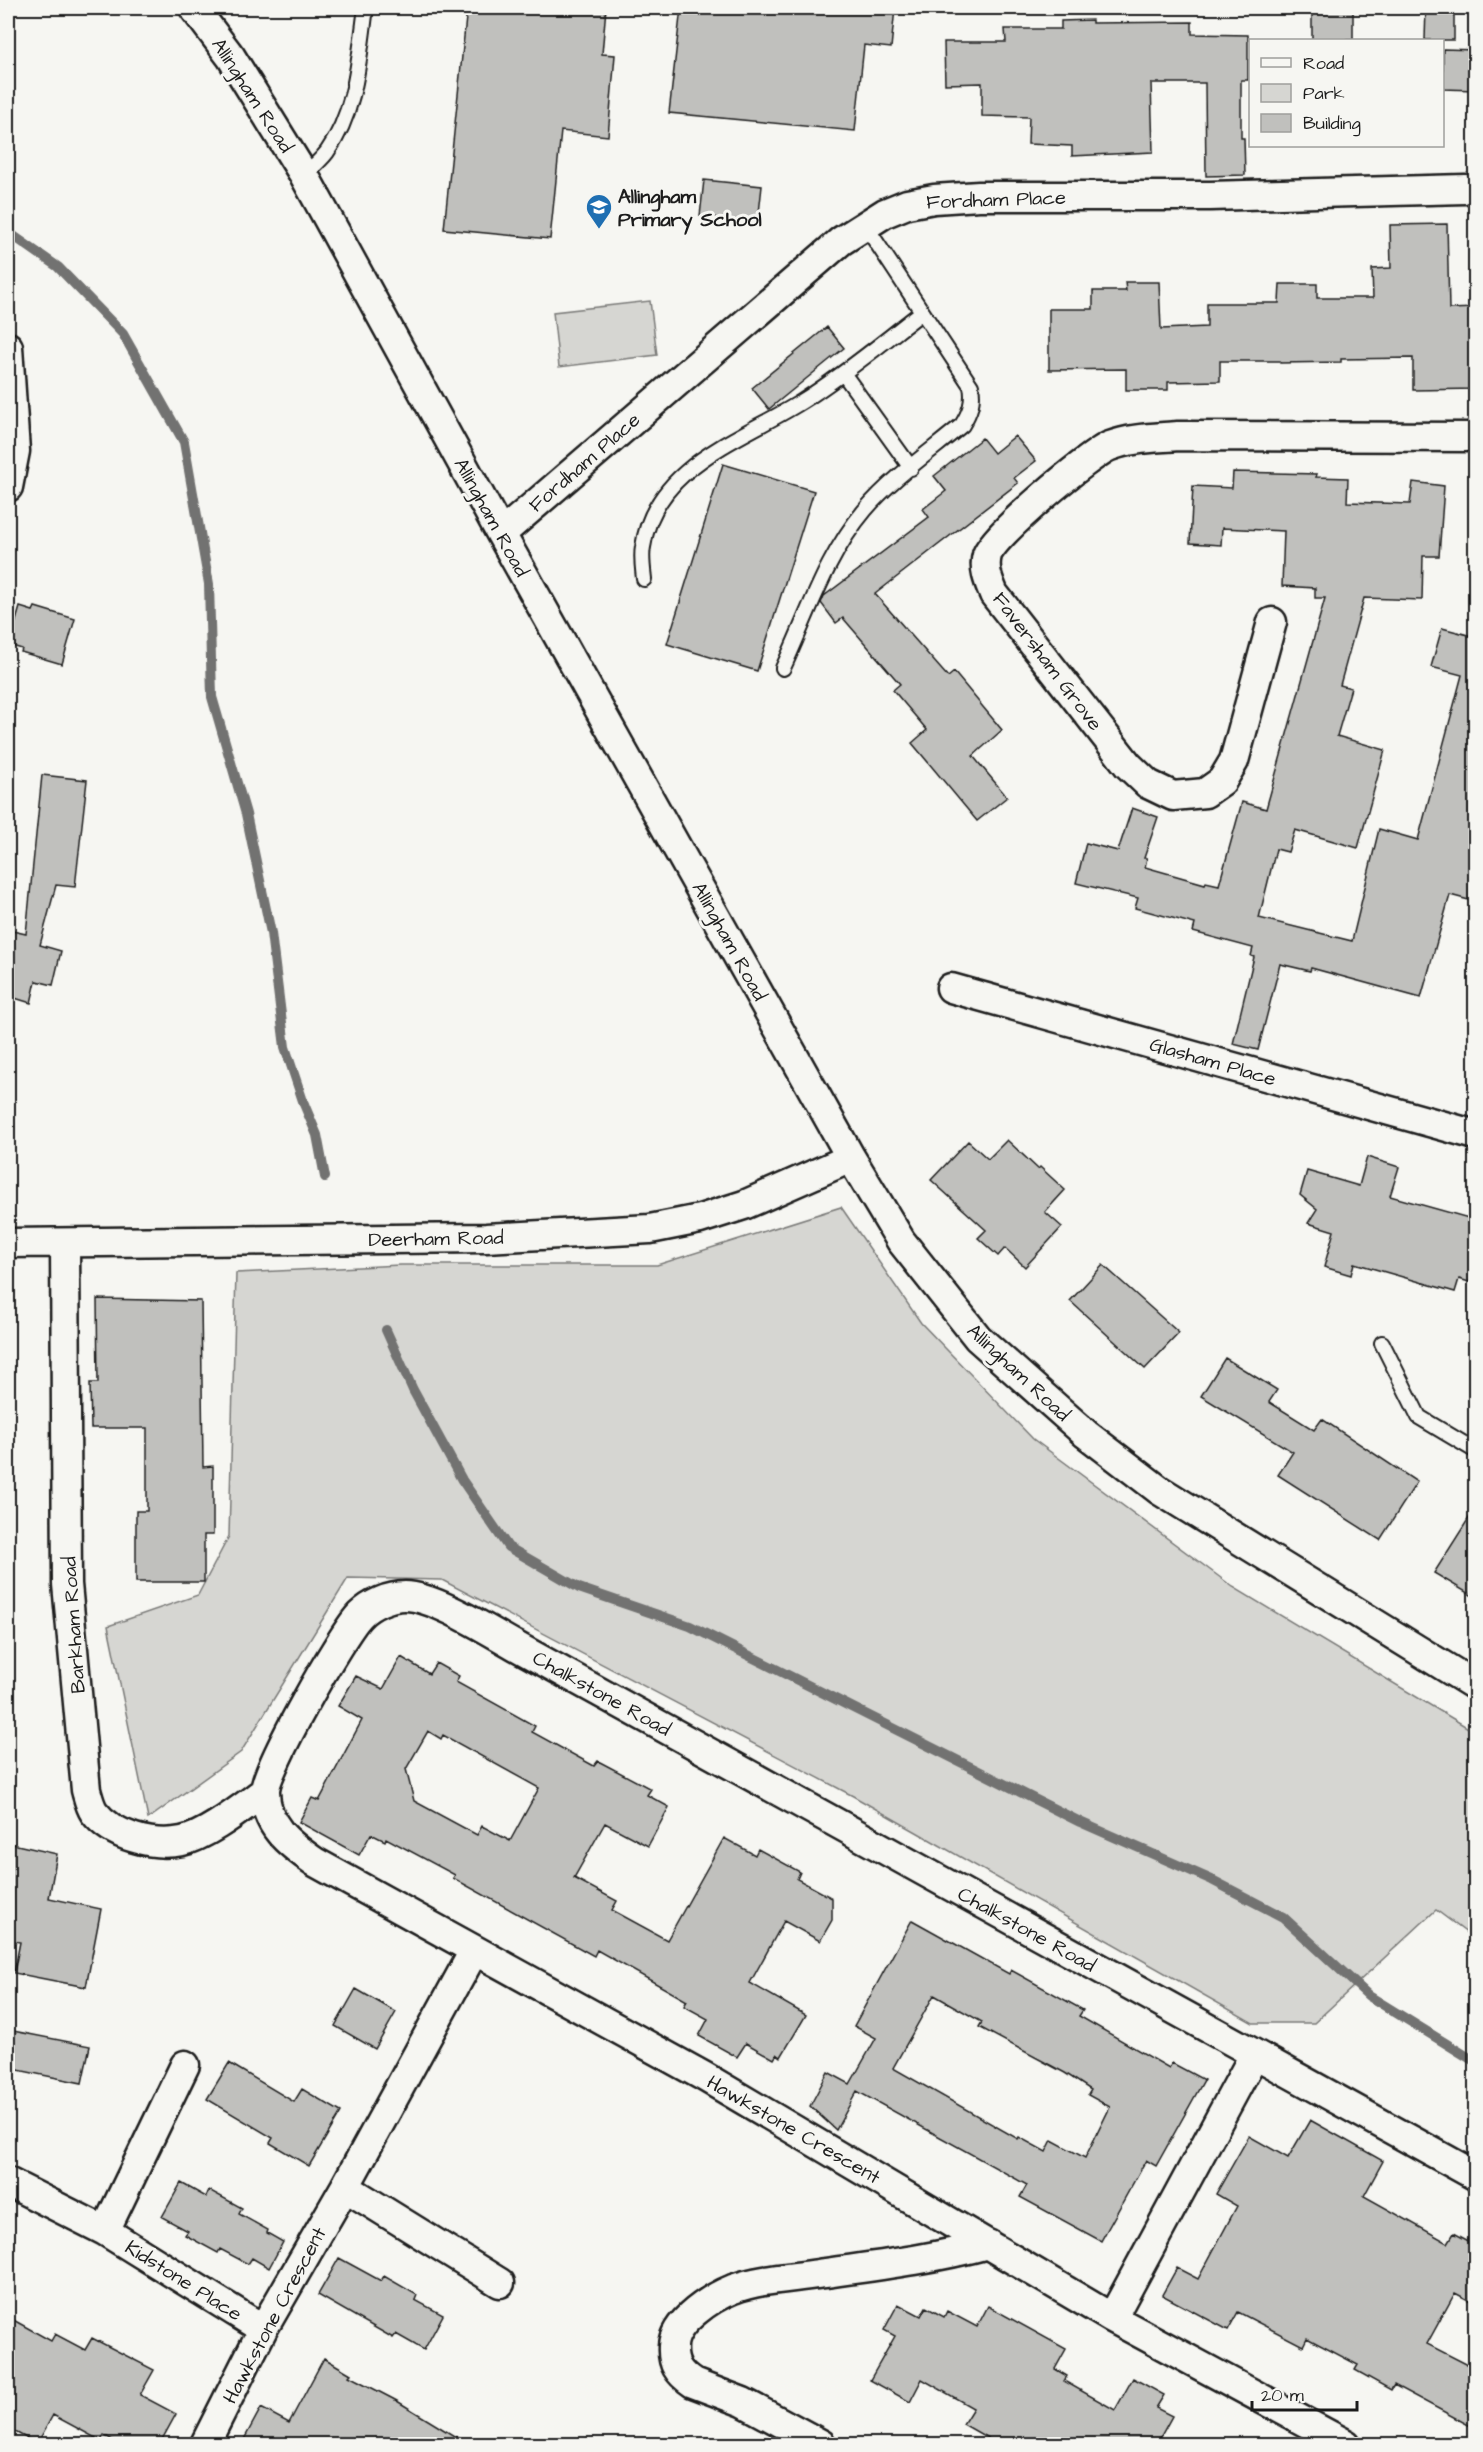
<svg xmlns="http://www.w3.org/2000/svg" width="1483" height="2452" viewBox="0 0 1483 2452" font-family="'Architects Daughter',sans-serif">
  <style>
    .green { fill: #d6d6d2; stroke: #797977; stroke-width: 1.5 }
    .lines { fill: none; stroke-linecap: round; stroke-linejoin: round }
    .stream { stroke: #727271; stroke-width: 10 }
    .building { fill: #c0c0bd; stroke: #1c1c1c; stroke-width: 1.5; fill-rule: evenodd }
    .lane-casing { stroke: #1c1c1c; stroke-width: 18 }
    .street-casing { stroke: #1c1c1c; stroke-width: 33 }
    .lane { stroke: #f6f6f2; stroke-width: 14 }
    .street { stroke: #f6f6f2; stroke-width: 28 }
    .labels { text-anchor: middle; stroke-width: 6; stroke-linejoin: round; paint-order: stroke }
    .street-label { font-size: 20px; fill: #1c1c1c; stroke: #f6f6f2 }
    .poi-label { font-size: 20px; font-weight: bold; fill: #1c1c1c; stroke: #f6f6f2; text-anchor: start }
  </style>
  <rect width="100%" height="100%" fill="#f6f6f2"/>
  <filter id="ink" filterUnits="userSpaceOnUse"><feTurbulence type="fractalNoise" baseFrequency=".0167" numOctaves="2"/><feDisplacementMap in="SourceGraphic" scale="12" xChannelSelector="R" yChannelSelector="G"/><feConvolveMatrix kernelMatrix="1 2 1 2 8 2 1 2 1" color-interpolation-filters="sRGB"/></filter>
  <g filter="url(#ink)">
    <path class="green" d="M 650,301 L 657,355 L 559,367 L 553,312 Z
      M 841,1207 L 921,1323 L 1033,1439 L 1233,1587 L 1475,1732 L 1475,1939 L 1436,1910 L 1314,2023 L 1253,2023 L 853,1796 L 442,1580 L 348,1578 L 241,1752 L 148,1819 L 108,1626 L 198,1595 L 229,1536 L 236,1273 L 400,1265 L 657,1265 Z"/>
    <g class="lines">
      <path class="stream" d="M 8,232 L 58,267 L 123,334 L 184,442 L 209,584 L 212,697 L 246,814 L 271,933 L 285,1047 L 304,1104 L 317,1135 L 325,1177
        M 386,1330 L 413,1390 L 462,1480 L 508,1547 L 579,1588 L 690,1626 L 1080,1822 L 1212,1880 L 1283,1917 L 1369,1996 L 1476,2062"/>
    </g>
    <path class="building" d="M 467,8 L 606,8 L 602,54 L 615,55 L 608,136 L 561,131 L 550,239 L 444,229 Z
      M 681,8 L 895,8 L 891,48 L 864,45 L 855,131 L 669,113 Z
      M 1312,8 L 1353,8 L 1353,40 L 1312,40 Z
      M 1426,8 L 1454,8 L 1454,40 L 1425,40 Z
      M 1092,20 L 1092,23 L 1192,22 L 1192,34 L 1248,35 L 1248,80 L 1241,80 L 1241,138 L 1244,138 L 1245,175 L 1206,176 L 1205,83 L 1151,83 L 1153,152 L 1072,156 L 1072,146 L 1028,144 L 1029,117 L 982,116 L 982,83 L 945,84 L 944,42 L 1006,42 L 1005,29 L 1061,29 L 1061,21 Z
      M 1443,49 L 1476,50 L 1476,90 L 1443,89 Z
      M 704,180 L 762,186 L 758,222 L 700,216 Z
      M 1447,224 L 1449,309 L 1476,308 L 1476,389 L 1413,390 L 1413,358 L 1341,359 L 1341,362 L 1280,363 L 1280,361 L 1220,361 L 1220,381 L 1168,382 L 1168,390 L 1126,390 L 1126,369 L 1049,370 L 1049,309 L 1093,309 L 1093,291 L 1126,291 L 1125,282 L 1159,282 L 1161,329 L 1207,327 L 1207,303 L 1279,303 L 1280,284 L 1317,284 L 1317,298 L 1373,298 L 1372,269 L 1391,268 L 1390,225 Z
      M 827,327 L 844,348 L 769,409 L 752,388 Z
      M 1015,436 L 1036,461 L 1014,478 L 1018,483 L 875,594 L 948,677 L 954,672 L 1002,730 L 973,756 L 1007,797 L 977,821 L 912,743 L 927,730 L 893,690 L 900,684 L 843,618 L 836,623 L 821,603 L 824,596 L 929,517 L 923,509 L 946,491 L 934,476 L 982,438 L 994,453 Z
      M 723,464 L 814,491 L 757,671 L 667,644 Z
      M 1233,472 L 1317,474 L 1316,477 L 1348,478 L 1347,502 L 1410,504 L 1413,482 L 1444,486 L 1439,556 L 1423,556 L 1422,600 L 1364,598 L 1340,685 L 1351,688 L 1337,736 L 1385,750 L 1358,848 L 1295,830 L 1288,852 L 1276,849 L 1259,918 L 1352,941 L 1379,829 L 1418,840 L 1462,675 L 1431,667 L 1442,628 L 1476,637 L 1476,902 L 1450,895 L 1421,998 L 1311,968 L 1310,971 L 1280,964 L 1258,1050 L 1233,1044 L 1254,957 L 1251,956 L 1253,948 L 1193,932 L 1195,924 L 1135,908 L 1138,898 L 1076,883 L 1086,843 L 1118,851 L 1132,808 L 1158,817 L 1144,858 L 1147,858 L 1145,867 L 1205,884 L 1206,882 L 1219,885 L 1242,802 L 1266,809 L 1325,598 L 1315,598 L 1315,588 L 1282,586 L 1284,531 L 1222,528 L 1221,545 L 1190,543 L 1193,486 L 1232,488 Z
      M 20,607 L 33,611 L 35,607 L 75,619 L 62,664 L 21,652 L 22,649 L 9,645 Z
      M 42,775 L 87,780 L 75,887 L 56,885 L 40,945 L 61,951 L 53,985 L 36,981 L 31,1003 L 8,996 L 8,930 L 26,934 Z
      M 1007,1140 L 1038,1169 L 1040,1167 L 1065,1190 L 1045,1212 L 1062,1227 L 1025,1267 L 1005,1248 L 998,1256 L 978,1238 L 986,1230 L 931,1180 L 968,1141 L 988,1159 Z
      M 1367,1157 L 1399,1167 L 1390,1196 L 1476,1220 L 1476,1284 L 1459,1279 L 1455,1292 L 1354,1263 L 1351,1275 L 1324,1267 L 1334,1231 L 1308,1223 L 1317,1209 L 1300,1195 L 1307,1171 L 1359,1186 Z
      M 1103,1265 L 1179,1333 L 1145,1369 L 1070,1301 Z
      M 97,1299 L 201,1301 L 203,1467 L 213,1466 L 213,1535 L 204,1535 L 204,1582 L 136,1582 L 136,1511 L 147,1511 L 147,1428 L 91,1428 L 90,1383 L 98,1383 Z
      M 1225,1358 L 1277,1390 L 1269,1402 L 1314,1430 L 1322,1419 L 1417,1482 L 1380,1540 L 1278,1475 L 1293,1452 L 1201,1396 Z
      M 1476,1507 L 1476,1598 L 1434,1573 Z
      M 401,1657 L 429,1674 L 436,1663 L 459,1676 L 456,1682 L 535,1726 L 532,1732 L 594,1766 L 598,1761 L 651,1789 L 647,1795 L 669,1807 L 648,1846 L 605,1823 L 574,1878 L 617,1901 L 612,1910 L 667,1940 L 724,1838 L 755,1855 L 758,1849 L 800,1872 L 797,1879 L 832,1898 L 832,1920 L 820,1941 L 784,1921 L 750,1983 L 806,2015 L 781,2057 L 777,2054 L 774,2059 L 746,2043 L 737,2057 L 699,2036 L 708,2019 L 684,2006 L 687,2001 L 597,1950 L 594,1956 L 453,1878 L 455,1875 L 386,1838 L 385,1841 L 371,1834 L 359,1855 L 299,1822 L 312,1798 L 319,1801 L 362,1720 L 338,1706 L 356,1676 L 383,1689 ZM 428,1731 L 441,1739 L 443,1735 L 539,1788 L 510,1841 L 482,1826 L 477,1835 L 414,1801 L 406,1769 Z
      M 8,1843 L 57,1854 L 49,1898 L 101,1909 L 86,1987 L 14,1973 L 20,1942 L 8,1940 Z
      M 912,1920 L 1009,1974 L 1011,1970 L 1083,2010 L 1079,2016 L 1169,2068 L 1172,2063 L 1204,2080 L 1156,2166 L 1146,2160 L 1101,2241 L 1020,2197 L 1027,2185 L 857,2091 L 836,2130 L 810,2106 L 828,2072 L 850,2084 L 876,2038 L 854,2026 ZM 934,1995 L 982,2022 L 979,2027 L 1065,2073 L 1091,2090 L 1088,2095 L 1110,2107 L 1085,2158 L 1052,2140 L 1046,2152 L 1019,2137 L 1018,2139 L 893,2068 Z
      M 356,1989 L 396,2012 L 375,2049 L 335,2026 Z
      M 8,2030 L 90,2046 L 82,2083 L 8,2068 Z
      M 229,2063 L 294,2102 L 302,2089 L 341,2112 L 309,2166 L 270,2143 L 273,2138 L 207,2099 Z
      M 1310,2120 L 1383,2161 L 1364,2196 L 1448,2243 L 1454,2233 L 1476,2245 L 1476,2304 L 1455,2293 L 1427,2344 L 1476,2369 L 1476,2429 L 1394,2385 L 1391,2390 L 1355,2370 L 1358,2365 L 1307,2338 L 1303,2346 L 1238,2312 L 1228,2330 L 1162,2295 L 1177,2268 L 1198,2279 L 1237,2206 L 1216,2194 L 1249,2136 L 1288,2158 Z
      M 181,2183 L 206,2197 L 209,2190 L 242,2208 L 239,2214 L 268,2230 L 267,2233 L 283,2242 L 269,2268 L 252,2258 L 248,2264 L 220,2249 L 218,2253 L 185,2235 L 188,2231 L 162,2217 Z
      M 339,2258 L 381,2281 L 384,2276 L 417,2295 L 415,2300 L 443,2315 L 424,2350 L 396,2334 L 393,2338 L 318,2295 Z
      M 898,2304 L 921,2316 L 926,2307 L 944,2317 L 947,2311 L 977,2327 L 988,2306 L 1066,2349 L 1055,2369 L 1067,2376 L 1064,2381 L 1115,2410 L 1133,2378 L 1164,2395 L 1156,2408 L 1172,2416 L 1156,2445 L 1000,2445 L 963,2424 L 973,2408 L 922,2379 L 910,2402 L 870,2380 L 895,2336 L 884,2330 Z
      M 8,2317 L 51,2341 L 55,2334 L 85,2350 L 92,2338 L 154,2370 L 140,2395 L 176,2414 L 159,2445 L 121,2445 L 104,2435 L 101,2441 L 53,2415 L 37,2444 L 8,2428 Z
      M 324,2358 L 351,2374 L 349,2376 L 397,2401 L 469,2445 L 241,2445 L 261,2408 L 289,2423 Z"/>
    <g class="lines">
      <g class="lane-casing">
        <path id="lane" d="M 304,175 C 312,168 321,160 327,152 C 357,110 359,56 366,8
          M 843,373 L 911,468
          M 644,579 C 643,569 641,557 643,547 C 654,466 742,439 801,402 C 844,375 883,342 922,312
          M 783,668 C 808,615 826,556 865,510 C 892,478 930,452 962,425 C 970,412 974,401 971,386 L 865,225
          M 1382,1343 L 1419,1417 L 1476,1451"/>
      </g>
      <g class="street-casing">
        <path id="street" d="M 194,8 L 231,57 L 304,175 L 501,534 L 851,1158 L 901,1241 L 978,1338 L 1086,1434 L 1159,1490 L 1476,1686
          M 8,347 L 15,451 L 8,487
          M 501,534 L 841,241 L 885,213 L 907,204 L 934,199 L 979,196 L 1210,196 L 1465,189
          M 1272,622 L 1234,761 L 1222,781 L 1205,793 L 1173,796 L 1148,784 L 1128,765 L 994,594 C 989,582 983,569 987,555 C 991,537 1091,453 1110,446 C 1131,438 1155,438 1178,436 L 1476,437
          M 951,988 L 1476,1135
          M 8,1243 L 486,1238 L 650,1229 L 700,1219 L 744,1205 L 851,1158
          M 65,1243 L 67,1584 L 86,1790 C 88,1797 90,1806 94,1812 C 112,1836 153,1847 182,1841 C 207,1836 244,1806 265,1791
          M 8,2182 L 105,2231 L 263,2329
          M 345,2187 L 500,2283
          M 105,2231 L 185,2065
          M 1112,2318 L 1254,2055
          M 205,2444 L 263,2329 L 345,2187 L 474,1951
          M 821,2444 L 743,2402 L 693,2383 C 678,2373 672,2364 673,2346 C 674,2321 713,2297 733,2289 C 760,2279 791,2278 818,2274 C 875,2266 933,2259 988,2244
          M 1346,2444 L 1112,2318 L 705,2077 L 315,1862 C 289,1844 265,1826 265,1791 C 265,1769 342,1633 360,1615 C 371,1604 389,1596 405,1596 C 434,1596 489,1631 516,1646 L 1476,2176"/>
      </g>
      <use href="#lane" class="lane"/>
      <use href="#street" class="street"/>
    </g>
  </g>
  <defs>
    <g id="school-pin" transform="scale(1.35)"><path d="M0 17L-7.5 6A9.5 9.5 0 1 1 7.5 6Z" fill="#1f6fb2" stroke="#f6f6f2"/><path d="M0-5L7-2L0 1L-7-2ZM-4 1L0 2.5L4 1V4Q0 6-4 4Z" fill="#fff"/></g>
  </defs>
  <g fill-rule="evenodd">
    <use href="#school-pin" x="599" y="207"/>
  </g>
  <g class="labels">
    <g class="street-label">
      <text transform="translate(253 95) rotate(57)" y="7">Allingham Road</text>
      <text transform="translate(996 199) rotate(-2)" y="7">Fordham Place</text>
      <text transform="translate(584 462) rotate(-41)" y="7">Fordham Place</text>
      <text transform="translate(492 517) rotate(61)" y="7">Allingham Road</text>
      <text transform="translate(1048 661) rotate(53)" y="7">Faversham Grove</text>
      <text transform="translate(730 941) rotate(61)" y="7">Allingham Road</text>
      <text transform="translate(1213 1061) rotate(16)" y="7">Glasham Place</text>
      <text transform="translate(436 1238) rotate(-1)" y="7">Deerham Road</text>
      <text transform="translate(1019 1372) rotate(43)" y="7">Allingham Road</text>
      <text transform="translate(73 1625) rotate(-94)" y="7">Barkham Road</text>
      <text transform="translate(602 1693) rotate(29)" y="7">Chalkstone Road</text>
      <text transform="translate(1027 1929) rotate(29)" y="7">Chalkstone Road</text>
      <text transform="translate(794 2129) rotate(30)" y="7">Hawkstone Crescent</text>
      <text transform="translate(184 2280) rotate(32)" y="7">Kidstone Place</text>
      <text transform="translate(274 2315) rotate(-62)" y="7">Hawkstone Crescent</text>
    </g>
    <g class="poi-label">
      <text x="618" y="203">Allingham<tspan x="618" dy="23">Primary School</tspan></text>
    </g>
  </g>
  <rect width="1483" height="2452" fill="none" stroke="#f6f6f2" stroke-width="30"/>
  <rect x="15" y="15" width="1453" height="2422" fill="none" stroke="#1c1c1c" stroke-width="2" filter="url(#ink)"/>
  <rect x="1249" y="39" width="195" height="108" fill="#f6f6f2" stroke="#9f9f9c" stroke-width="1.5"/>
  <rect x="1261" y="58" width="30" height="9" fill="#f6f6f2" stroke="#9f9f9c" stroke-width="1.5"/>
  <text x="1303" y="69" font-size="18" fill="#1c1c1c">Road</text>
  <rect x="1261" y="84" width="30" height="18" fill="#d6d6d2" stroke="#9f9f9c" stroke-width="1.5"/>
  <text x="1303" y="99" font-size="18" fill="#1c1c1c">Park</text>
  <rect x="1261" y="114" width="30" height="18" fill="#c0c0bd" stroke="#9f9f9c" stroke-width="1.5"/>
  <text x="1303" y="129" font-size="18" fill="#1c1c1c">Building</text>
  <path d="M1252 2401v9h105v-9" fill="none" stroke="#1c1c1c" stroke-width="3"/>
  <text x="1261" y="2401" font-size="18" fill="#1c1c1c" stroke="#f6f6f2" stroke-width="4.5" paint-order="stroke">20 m</text>
</svg>
